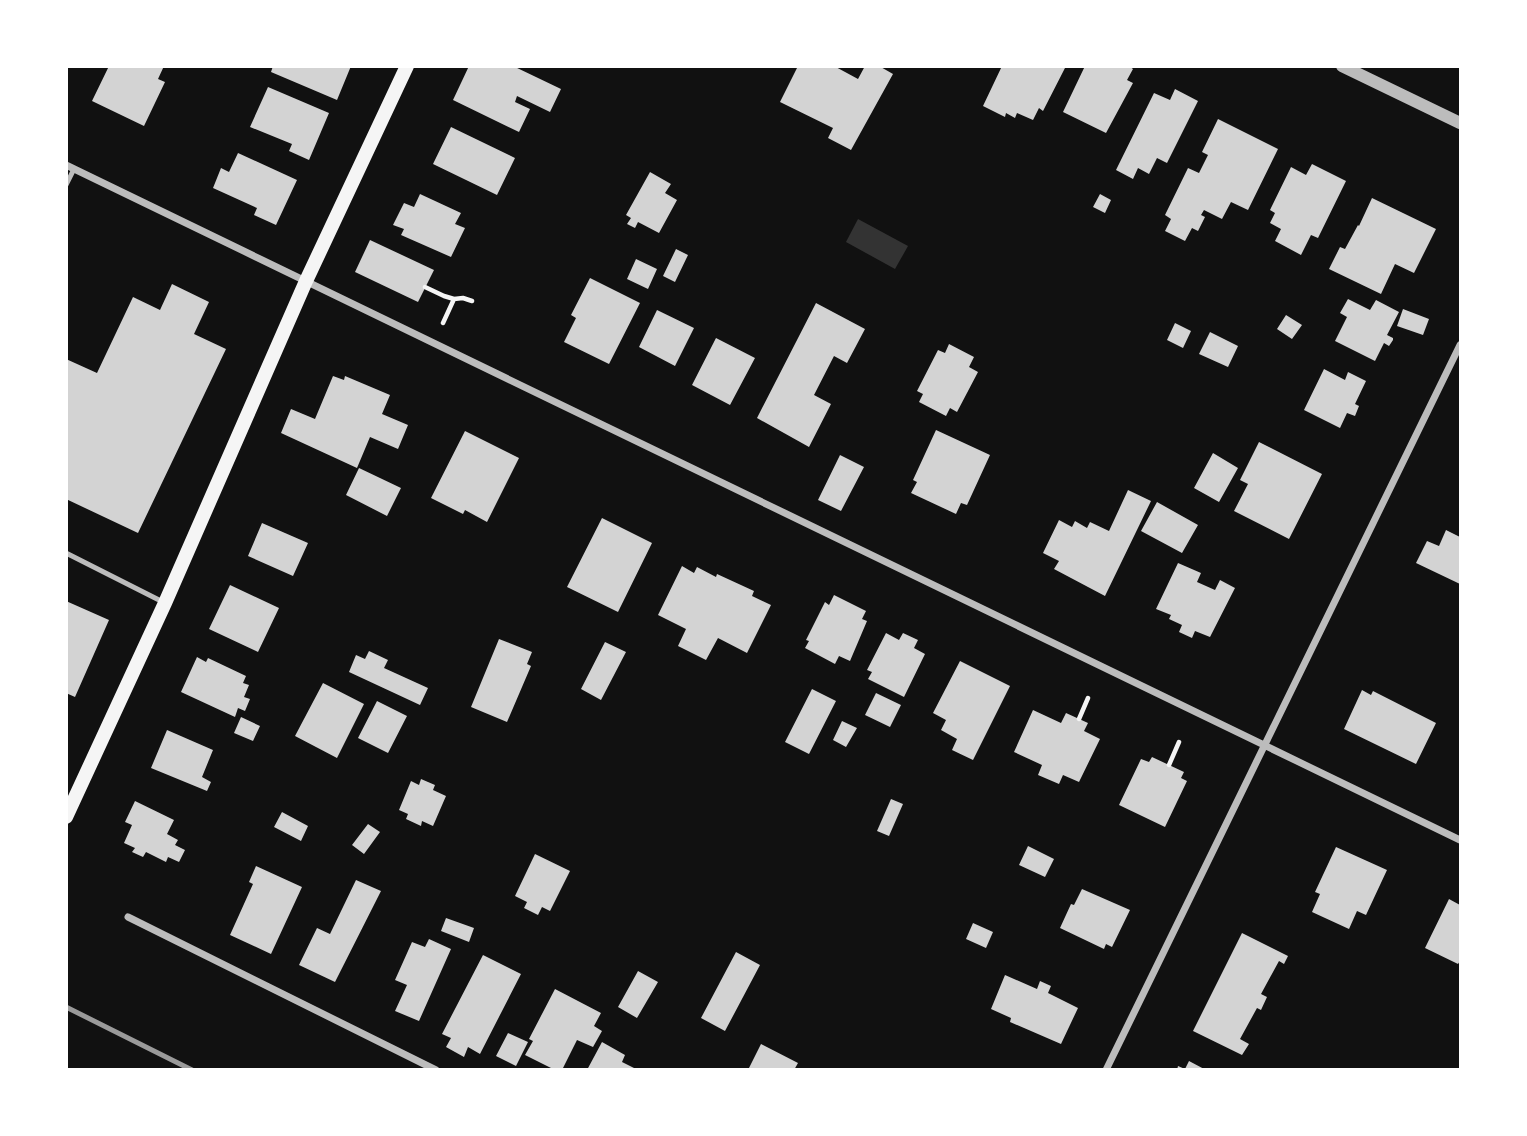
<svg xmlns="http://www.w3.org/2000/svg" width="1527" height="1136" viewBox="0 0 1527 1136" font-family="'Source Sans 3',sans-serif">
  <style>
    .water { fill: #333 }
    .building { fill: #d3d3d3 }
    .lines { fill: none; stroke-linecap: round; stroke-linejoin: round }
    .path { stroke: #f5f5f5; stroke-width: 4.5 }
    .service { stroke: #bcbcbc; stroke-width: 5 }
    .minor { stroke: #bcbcbc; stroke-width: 7 }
    .tertiary { stroke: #bcbcbc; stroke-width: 12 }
    .secondary { stroke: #f5f5f5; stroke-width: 14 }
    .rail { stroke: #9a9a9a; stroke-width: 5 }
  </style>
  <rect width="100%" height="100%" fill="#111"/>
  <path class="water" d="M 858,219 L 908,246 L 895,269 L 846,242 Z"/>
  <path class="building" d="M 109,66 L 164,66 L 158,79 L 165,82 L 144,126 L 92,101 Z
    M 273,66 L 351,66 L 337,100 L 271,72 Z
    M 469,66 L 513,66 L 561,89 L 550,112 L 517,96 L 515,102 L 530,109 L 519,132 L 453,100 Z
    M 798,66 L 834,66 L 858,79 L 865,66 L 879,66 L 893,74 L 851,150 L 828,138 L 833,128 L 780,102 Z
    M 1002,66 L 1066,66 L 1043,111 L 1039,108 L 1033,120 L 1017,113 L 1015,118 L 1006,113 L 1005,117 L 983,106 Z
    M 1085,66 L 1129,66 L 1133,69 L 1127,80 L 1133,83 L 1106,133 L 1063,112 Z
    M 268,87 L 329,113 L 309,160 L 289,151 L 292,144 L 250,127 Z
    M 1175,89 L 1198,101 L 1167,163 L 1157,158 L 1149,174 L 1138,168 L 1133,179 L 1116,170 L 1154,93 L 1170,100 Z
    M 1218,119 L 1278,149 L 1248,210 L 1231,202 L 1222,219 L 1204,210 L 1201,215 L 1205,217 L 1198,231 L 1192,228 L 1185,241 L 1165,231 L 1171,219 L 1165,215 L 1188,168 L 1199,173 L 1208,155 L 1202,152 Z
    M 451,127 L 515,158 L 497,195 L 433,164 Z
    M 238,153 L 297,180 L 276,225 L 254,215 L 257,208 L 213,188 L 221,168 L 229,172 Z
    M 1312,164 L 1346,181 L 1318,238 L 1311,235 L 1301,255 L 1275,241 L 1281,229 L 1270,223 L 1275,213 L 1270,210 L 1291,167 L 1306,175 Z
    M 650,172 L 671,184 L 665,193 L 677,200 L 659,233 L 638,222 L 635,228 L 627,224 L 631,218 L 626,215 Z
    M 420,194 L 461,213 L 455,224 L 465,228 L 451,257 L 401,235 L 404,229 L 393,225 L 404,203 L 414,207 Z
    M 1100,194 L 1111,200 L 1105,213 L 1093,207 Z
    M 1372,198 L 1436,229 L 1414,273 L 1395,264 L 1381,294 L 1329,269 L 1340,247 L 1345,249 L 1358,225 L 1359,226 Z
    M 370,240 L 434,270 L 418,302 L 355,272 Z
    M 676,249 L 688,255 L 675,282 L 663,276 Z
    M 636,259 L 657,269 L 648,289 L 627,279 Z
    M 590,278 L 640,303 L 609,364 L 564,342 L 576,318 L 571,315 Z
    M 172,284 L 209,302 L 194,334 L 226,349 L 138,533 L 66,499 L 66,359 L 97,373 L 133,297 L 160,310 Z
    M 1348,299 L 1370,310 L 1376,300 L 1399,312 L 1387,335 L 1393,338 L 1393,340 L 1389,346 L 1384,343 L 1375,361 L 1335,341 L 1347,317 L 1340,313 Z
    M 816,303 L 865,329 L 847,363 L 834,356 L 814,395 L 831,404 L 809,447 L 757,418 Z
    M 1403,309 L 1429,319 L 1423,335 L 1397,326 Z
    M 657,310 L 694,328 L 675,366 L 639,347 Z
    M 1286,315 L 1302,325 L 1292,339 L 1277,329 Z
    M 1175,323 L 1191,331 L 1183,348 L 1167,340 Z
    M 1210,332 L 1238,346 L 1228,367 L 1199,354 Z
    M 716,338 L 755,358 L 730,405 L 692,385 Z
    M 949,344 L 974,357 L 969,367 L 978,372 L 957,412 L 950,408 L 946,416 L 919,402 L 923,394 L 917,391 L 938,350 L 945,353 Z
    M 1324,369 L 1345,380 L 1348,372 L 1366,381 L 1355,404 L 1359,406 L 1355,416 L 1347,413 L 1340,428 L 1304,410 Z
    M 333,376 L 344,380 L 345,376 L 390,395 L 382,414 L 408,425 L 398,449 L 370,437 L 357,468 L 281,433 L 291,409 L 315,419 Z
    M 936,430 L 990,455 L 967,505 L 961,503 L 956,514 L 911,493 L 917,482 L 913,480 Z
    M 465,431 L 519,458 L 487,522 L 465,510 L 463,514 L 431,498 Z
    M 1259,442 L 1322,474 L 1289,539 L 1234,511 L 1248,484 L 1240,480 Z
    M 1213,453 L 1238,468 L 1219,502 L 1194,488 Z
    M 840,455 L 864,467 L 841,511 L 818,500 Z
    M 359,468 L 401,488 L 387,516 L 346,495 Z
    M 1128,490 L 1151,501 L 1105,596 L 1054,569 L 1059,561 L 1043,553 L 1059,520 L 1072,527 L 1075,521 L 1087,528 L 1090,522 L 1109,531 Z
    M 1157,502 L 1198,525 L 1182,553 L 1141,531 Z
    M 602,518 L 652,543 L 618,612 L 567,587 Z
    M 262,523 L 308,543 L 293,576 L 248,556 Z
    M 1446,530 L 1460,537 L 1460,584 L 1416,563 L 1427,541 L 1439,546 Z
    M 1178,563 L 1201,573 L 1197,582 L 1215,590 L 1220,580 L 1235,588 L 1210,637 L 1195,631 L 1192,638 L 1179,632 L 1182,625 L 1169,619 L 1171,615 L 1156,609 Z
    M 682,566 L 694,573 L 697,567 L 716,577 L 717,574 L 754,591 L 752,596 L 771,605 L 747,653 L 718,638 L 706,660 L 678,646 L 686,629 L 658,615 Z
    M 230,585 L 279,608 L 258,652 L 209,629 Z
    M 834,595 L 866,611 L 862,619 L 867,621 L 850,661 L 839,656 L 835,664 L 805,648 L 809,641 L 806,640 L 825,602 L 829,605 Z
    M 66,601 L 109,620 L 75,697 L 66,693 Z
    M 886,633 L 899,640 L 903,633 L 918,640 L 914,648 L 925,654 L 904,697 L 868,679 L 872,672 L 867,670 Z
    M 499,639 L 532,652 L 527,664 L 531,666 L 507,722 L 471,707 Z
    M 605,642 L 626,652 L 601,700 L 581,689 Z
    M 369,651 L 388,660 L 384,668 L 428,688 L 420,705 L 349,672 L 356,655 L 365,659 Z
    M 197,657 L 206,662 L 208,658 L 246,676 L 243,683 L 249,685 L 244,697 L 250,699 L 245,711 L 238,708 L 235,717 L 181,692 Z
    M 960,661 L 1010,686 L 973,760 L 952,750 L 957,739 L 941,730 L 946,720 L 933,713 Z
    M 323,683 L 364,704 L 337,758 L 295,736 Z
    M 812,689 L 836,701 L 809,754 L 785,742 Z
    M 1362,690 L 1371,695 L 1373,691 L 1436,723 L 1416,764 L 1344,729 Z
    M 876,693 L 901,705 L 890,727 L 865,715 Z
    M 377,701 L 407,716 L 388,753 L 358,738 Z
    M 1033,710 L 1061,723 L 1066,713 L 1088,723 L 1084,731 L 1100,739 L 1079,782 L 1063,775 L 1059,784 L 1038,775 L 1042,765 L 1014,752 Z
    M 241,717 L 260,726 L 253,741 L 234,733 Z
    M 842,721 L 857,728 L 846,747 L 833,740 Z
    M 167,730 L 213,750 L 202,777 L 211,782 L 207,791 L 151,768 Z
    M 1152,757 L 1184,772 L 1181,778 L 1187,781 L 1165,827 L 1119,805 L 1141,759 L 1149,762 Z
    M 421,779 L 435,785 L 433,790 L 446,796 L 433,826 L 422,821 L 421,826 L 406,819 L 408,814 L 399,810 L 411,781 L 419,785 Z
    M 891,799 L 903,804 L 889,836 L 877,831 Z
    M 135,801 L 174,820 L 167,834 L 178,840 L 175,845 L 185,850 L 179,862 L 168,857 L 166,862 L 146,852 L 143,857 L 132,852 L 135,848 L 124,843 L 132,825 L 125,822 Z
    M 282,812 L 308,826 L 301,841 L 274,827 Z
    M 368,824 L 380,832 L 364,854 L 352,845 Z
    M 1028,846 L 1054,859 L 1045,877 L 1019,865 Z
    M 1336,847 L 1387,870 L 1366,915 L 1357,911 L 1349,929 L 1312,912 L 1320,894 L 1315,892 Z
    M 535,854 L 570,871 L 550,911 L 542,907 L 538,915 L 524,908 L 527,902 L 515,896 Z
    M 256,866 L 302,887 L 271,954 L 230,935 L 253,884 L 249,882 Z
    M 356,880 L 381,891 L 335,982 L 299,965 L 317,928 L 330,934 Z
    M 1082,889 L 1130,910 L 1112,947 L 1106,944 L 1104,949 L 1060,928 L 1071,904 L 1074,905 Z
    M 1449,899 L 1460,905 L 1460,961 L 1458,964 L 1425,948 Z
    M 446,918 L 474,928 L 469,942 L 441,931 Z
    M 973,923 L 993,932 L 986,948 L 966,939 Z
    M 1242,933 L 1288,956 L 1284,964 L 1279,961 L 1261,994 L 1267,997 L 1261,1010 L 1257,1008 L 1240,1039 L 1249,1044 L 1242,1055 L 1193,1031 Z
    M 429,939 L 451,949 L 419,1021 L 395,1011 L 407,985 L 395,980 L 412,942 L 425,947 Z
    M 736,952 L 760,965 L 725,1031 L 701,1018 Z
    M 483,955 L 521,974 L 480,1054 L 468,1047 L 464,1057 L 446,1047 L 451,1038 L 442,1034 Z
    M 638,971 L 658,982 L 637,1018 L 618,1007 Z
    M 1005,975 L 1037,989 L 1040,981 L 1051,986 L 1048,993 L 1078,1008 L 1061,1044 L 1010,1022 L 1011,1018 L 991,1009 Z
    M 555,989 L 601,1013 L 594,1026 L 602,1031 L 593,1047 L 577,1040 L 562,1070 L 555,1070 L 525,1055 L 533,1041 L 529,1039 Z
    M 508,1033 L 528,1042 L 516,1066 L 496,1056 Z
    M 602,1042 L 625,1055 L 622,1062 L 638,1070 L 587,1070 Z
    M 761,1044 L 798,1063 L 794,1070 L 748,1070 Z
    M 1189,1061 L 1206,1070 L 1177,1070 L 1178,1066 L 1185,1069 Z"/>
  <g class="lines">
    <path class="path" d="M 425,287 L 444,296 L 454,299 L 443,323
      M 454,299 L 463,298 L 472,301
      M 1079,719 L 1088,698
      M 1169,765 L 1179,742"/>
    <path class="service" d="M 66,185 L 74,169
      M 66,553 L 163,602"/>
    <path class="minor" d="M 66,165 L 1460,840
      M 128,917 L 436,1070
      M 1106,1070 L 1460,345"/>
    <path class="tertiary" d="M 1342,66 L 1460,123"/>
    <path class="secondary" d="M 66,817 L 165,603 L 306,281 L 407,66"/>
    <path class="rail" d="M 66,1007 L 192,1070"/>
  </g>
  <rect width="1527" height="1136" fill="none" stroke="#ffffff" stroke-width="136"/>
</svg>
